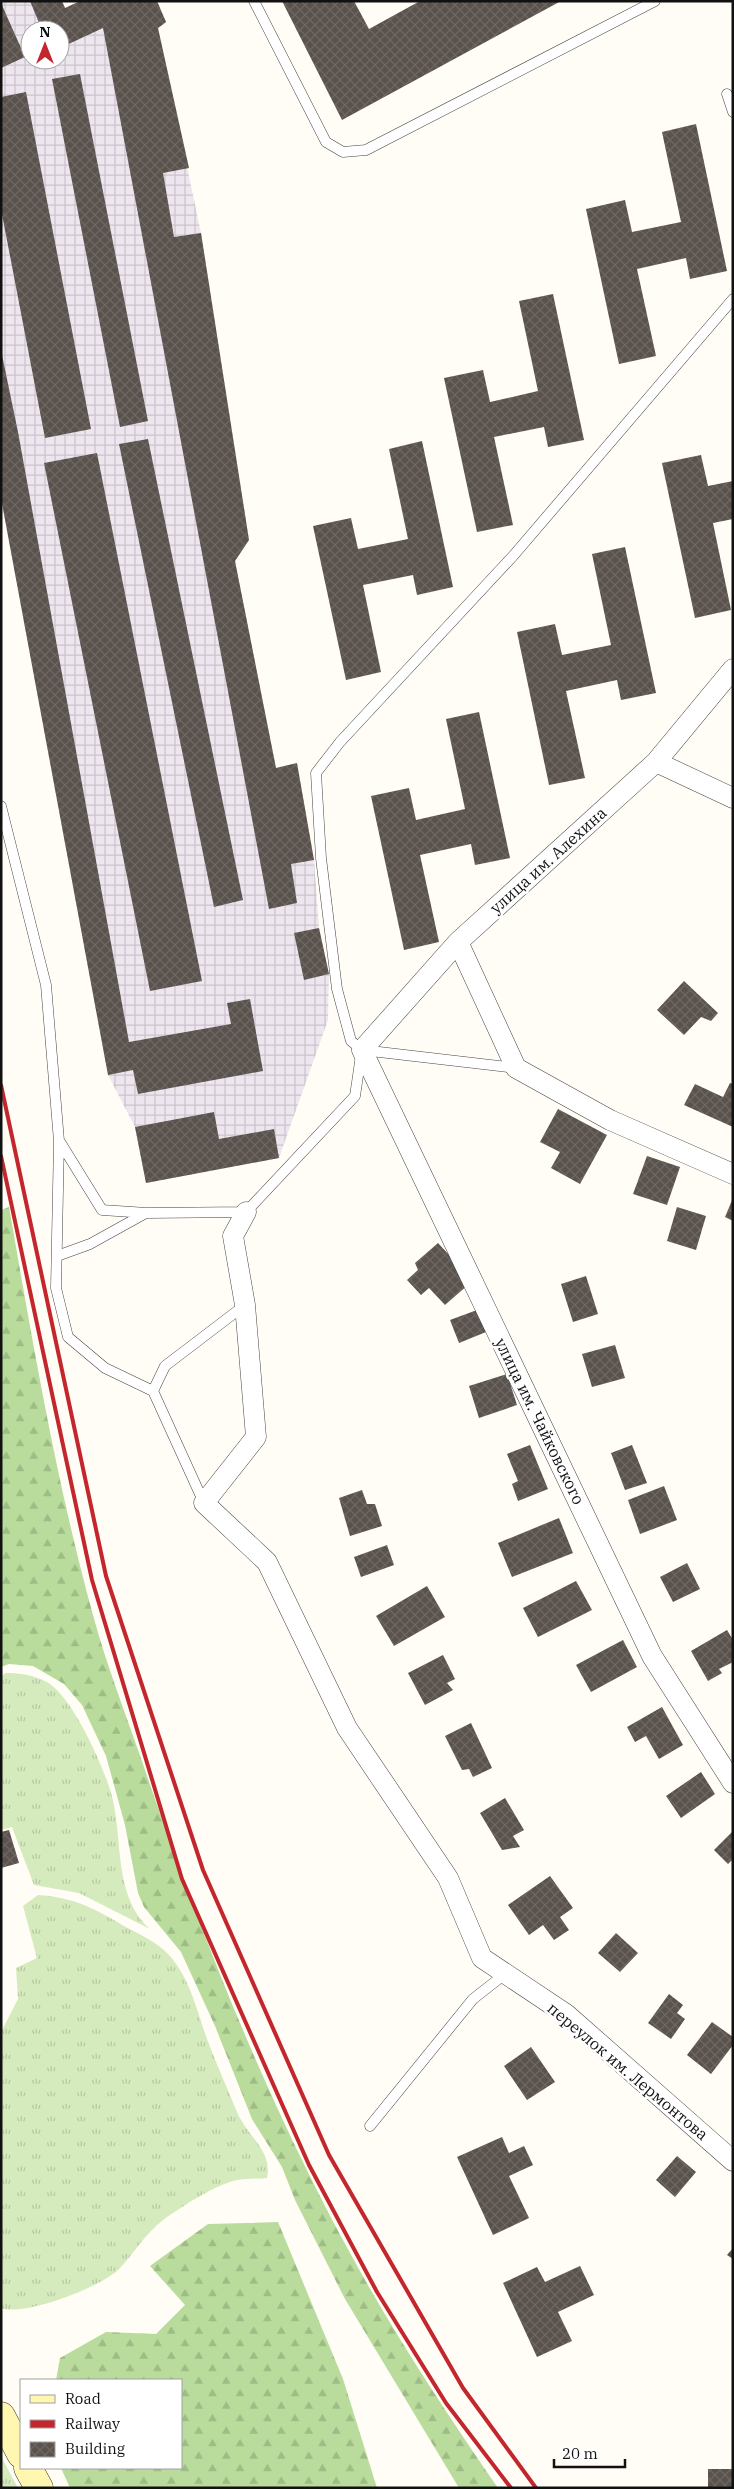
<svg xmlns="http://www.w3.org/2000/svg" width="734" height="2489" viewBox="0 0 734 2489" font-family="'IBM Plex Serif',serif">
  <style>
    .industrial { fill: url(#industrial-grid); fill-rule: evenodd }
    .grass { fill: url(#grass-tufts) }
    .forest { fill: url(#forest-firs) }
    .building { fill: url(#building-cross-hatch) }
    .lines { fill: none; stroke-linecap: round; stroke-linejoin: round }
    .service-casing { stroke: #444; stroke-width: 11 }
    .minor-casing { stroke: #444; stroke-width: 21 }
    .secondary-casing { stroke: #333; stroke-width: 29 }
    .service { stroke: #fff; stroke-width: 10 }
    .minor { stroke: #fff; stroke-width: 20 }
    .secondary { stroke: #fff6b0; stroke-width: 28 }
    .rail { stroke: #c4262e; stroke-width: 4 }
    .labels { text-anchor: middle; stroke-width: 5; stroke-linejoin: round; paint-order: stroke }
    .street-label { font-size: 16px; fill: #111; stroke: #fff }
  </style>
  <defs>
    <pattern id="industrial-grid" width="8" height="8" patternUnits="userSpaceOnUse" patternTransform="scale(1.25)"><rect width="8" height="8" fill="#eee6ef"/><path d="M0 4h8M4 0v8" fill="none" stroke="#cbc4cc"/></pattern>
    <pattern id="grass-tufts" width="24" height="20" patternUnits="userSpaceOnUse" patternTransform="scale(1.25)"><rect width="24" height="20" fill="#d5ebbd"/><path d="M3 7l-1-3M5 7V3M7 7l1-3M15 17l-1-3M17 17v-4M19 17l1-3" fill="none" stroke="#b6c8a1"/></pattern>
    <pattern id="forest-firs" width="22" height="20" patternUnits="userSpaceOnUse" patternTransform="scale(1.25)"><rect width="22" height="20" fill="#b9dc9c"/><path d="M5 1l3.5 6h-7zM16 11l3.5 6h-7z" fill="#9ebc85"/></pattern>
    <pattern id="building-cross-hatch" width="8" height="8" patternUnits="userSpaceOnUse" patternTransform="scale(1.25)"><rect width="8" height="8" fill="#5a524d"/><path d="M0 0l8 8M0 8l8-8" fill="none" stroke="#6d6662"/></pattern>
  </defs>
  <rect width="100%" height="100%" fill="#fffdf5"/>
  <path class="industrial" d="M 1,1 L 62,1 L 65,8 L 157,1 L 166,22 L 158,29 L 201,233 L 249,540 L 235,561 L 276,768 L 297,763 L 314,860 L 319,928 L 329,974 L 328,1020 L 279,1158 L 146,1183 L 135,1127 L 108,1075 L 1,498 ZM 30,30 L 60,30 L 60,60 L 30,60 Z"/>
  <path class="grass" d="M 6,1673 C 21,1673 33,1675 47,1682 C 72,1696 103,1765 111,1793 C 124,1837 112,1895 150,1929 L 79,1893 L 34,1885 L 12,1827 L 1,1830 L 1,1676 Z
    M 38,1895 C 71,1897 92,1907 119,1923 C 137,1934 156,1940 170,1956 C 190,1979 197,2011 207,2039 C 216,2063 227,2088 237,2112 C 247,2136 273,2151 267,2178 C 256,2179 244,2178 233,2181 C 210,2188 183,2206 163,2220 C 145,2234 135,2252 120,2268 C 104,2286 24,2317 1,2308 L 1,2032 L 18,1999 L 16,1968 L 37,1958 L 23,1906 Z
    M 1,2456 L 18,2488 L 1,2488 Z"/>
  <path class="forest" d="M 9,1207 C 33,1344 56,1481 93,1615 C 107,1667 127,1717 144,1767 C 203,1940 270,2111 360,2271 C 402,2346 449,2417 498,2488 L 459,2488 L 345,2299 L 295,2200 L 282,2167 L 252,2119 L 215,2026 L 181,1952 L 144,1907 L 138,1893 L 125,1825 L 106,1756 L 82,1705 L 64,1684 L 33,1666 L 9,1664 L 1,1667 L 1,1210 Z
    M 278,2222 L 343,2379 L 377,2488 L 70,2488 L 61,2468 L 181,2468 L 181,2380 L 56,2380 L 60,2358 L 106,2332 L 156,2334 L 185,2305 L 150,2266 L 208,2224 Z"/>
  <path class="building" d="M 30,1 L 62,1 L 65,8 L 80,1 L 157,1 L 166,22 L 158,28 L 189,168 L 163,173 L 174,237 L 201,233 L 249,540 L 235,561 L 276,768 L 297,763 L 314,860 L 291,864 L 297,903 L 269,909 L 103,28 L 60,48 L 60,30 L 42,30 Z
    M 282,1 L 354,1 L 369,29 L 420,1 L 561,1 L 342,120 Z
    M 1,3 L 25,57 L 1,68 Z
    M 80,74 L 148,421 L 120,427 L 52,79 Z
    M 26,92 L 91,429 L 45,438 L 1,209 L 1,97 Z
    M 696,124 L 727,271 L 690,279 L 686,258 L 637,269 L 656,356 L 619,364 L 586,209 L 625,200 L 632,232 L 681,222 L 662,132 Z
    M 553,294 L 584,440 L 548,447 L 544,427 L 494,437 L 513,525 L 477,532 L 444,378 L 483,370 L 490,402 L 538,391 L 519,301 Z
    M 1,350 L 18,432 L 129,1042 L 231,1024 L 227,1003 L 250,999 L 263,1071 L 138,1094 L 133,1070 L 108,1075 L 1,498 Z
    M 148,439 L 243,900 L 214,907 L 119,444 Z
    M 422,441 L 453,587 L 417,595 L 413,575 L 363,585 L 381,672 L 346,680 L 313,526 L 351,518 L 358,549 L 408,539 L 389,449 Z
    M 97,453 L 202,981 L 150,991 L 44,463 Z
    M 701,455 L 708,486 L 733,481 L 733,519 L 713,523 L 731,610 L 695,618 L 662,463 Z
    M 625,547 L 656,693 L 621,700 L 617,680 L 566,691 L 585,778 L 549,785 L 517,632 L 555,624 L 562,655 L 611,645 L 592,554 Z
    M 479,712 L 510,858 L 475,865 L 471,844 L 420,855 L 439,942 L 404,950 L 371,796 L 409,788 L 416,820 L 465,809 L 446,719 Z
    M 319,928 L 329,974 L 304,980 L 294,933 Z
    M 684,981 L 718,1013 L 711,1021 L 701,1017 L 684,1035 L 657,1010 Z
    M 730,1083 L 733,1084 L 733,1127 L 684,1105 L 695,1084 L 723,1097 Z
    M 558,1109 L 607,1135 L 580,1184 L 551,1168 L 560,1152 L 540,1142 Z
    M 214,1112 L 219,1139 L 274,1129 L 279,1158 L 146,1183 L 135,1127 Z
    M 647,1156 L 680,1167 L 667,1205 L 633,1194 Z
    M 733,1198 L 733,1221 L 725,1217 Z
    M 677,1207 L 706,1216 L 696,1250 L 667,1241 Z
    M 438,1243 L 461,1268 L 469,1284 L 445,1305 L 429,1288 L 421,1295 L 407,1280 L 418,1270 L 415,1263 Z
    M 586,1276 L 598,1314 L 573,1322 L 561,1284 Z
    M 477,1310 L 486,1332 L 459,1343 L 450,1320 Z
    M 615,1345 L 625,1378 L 592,1387 L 582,1354 Z
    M 507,1374 L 517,1405 L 479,1418 L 469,1386 Z
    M 530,1445 L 548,1489 L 518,1501 L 512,1484 L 518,1481 L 507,1454 Z
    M 632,1445 L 647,1483 L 625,1490 L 611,1453 Z
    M 664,1486 L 677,1520 L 640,1534 L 628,1500 Z
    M 362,1490 L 367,1504 L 375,1504 L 382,1526 L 350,1536 L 339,1498 Z
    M 559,1518 L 573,1553 L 512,1577 L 498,1543 Z
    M 387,1545 L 394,1565 L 361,1577 L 354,1557 Z
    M 687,1563 L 700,1589 L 673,1602 L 660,1577 Z
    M 576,1581 L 592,1610 L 538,1637 L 523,1608 Z
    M 427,1586 L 445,1617 L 394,1646 L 376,1616 Z
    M 727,1630 L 733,1640 L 733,1662 L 719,1669 L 722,1673 L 708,1681 L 691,1651 Z
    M 623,1640 L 637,1667 L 591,1692 L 576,1665 Z
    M 443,1655 L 455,1679 L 447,1683 L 453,1690 L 425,1705 L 408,1673 Z
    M 662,1707 L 683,1745 L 659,1759 L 646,1736 L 635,1742 L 627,1727 Z
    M 471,1723 L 492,1768 L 473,1777 L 469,1769 L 462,1770 L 445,1736 Z
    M 701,1772 L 715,1794 L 681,1818 L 666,1796 Z
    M 505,1798 L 524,1830 L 513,1836 L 520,1847 L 502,1850 L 480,1813 Z
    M 9,1830 L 19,1863 L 1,1868 L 1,1832 Z
    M 733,1831 L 733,1859 L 728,1864 L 714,1850 Z
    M 550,1876 L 573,1908 L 560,1917 L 569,1930 L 554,1940 L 543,1925 L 529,1935 L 508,1905 Z
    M 616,1933 L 638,1953 L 620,1972 L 598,1953 Z
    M 669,1994 L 683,2005 L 677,2013 L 685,2019 L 671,2039 L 648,2023 Z
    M 712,2022 L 733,2037 L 733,2045 L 711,2074 L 687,2055 Z
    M 531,2047 L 555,2082 L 527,2100 L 504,2066 Z
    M 502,2137 L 509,2153 L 524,2146 L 533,2165 L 509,2176 L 529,2218 L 493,2235 L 457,2157 Z
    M 677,2156 L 696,2172 L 675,2197 L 656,2180 Z
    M 733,2248 L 733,2259 L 727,2255 Z
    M 580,2266 L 594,2295 L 558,2312 L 572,2341 L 537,2357 L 503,2283 L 537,2267 L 545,2282 Z
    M 708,2469 L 733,2469 L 733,2488 L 708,2488 Z"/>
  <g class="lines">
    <g class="service-casing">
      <path id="service" d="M 254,1 L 326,142 L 343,152 L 366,150 L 655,1
        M 727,94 L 733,112
        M 1,806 L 46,985 L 59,1141 L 56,1288 L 68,1337 L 105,1368 L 153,1391 L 204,1503
        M 516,1068 L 362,1050 L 351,1041 L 337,989 L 321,858 L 316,773 L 340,742 L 513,556 L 733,299
        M 60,1142 L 102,1210 L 147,1213 L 246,1212 L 355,1096 L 361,1055
        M 57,1256 L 90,1244 L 146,1213
        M 153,1391 L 165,1366 L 245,1305
        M 370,2126 L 473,1999 L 505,1974"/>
    </g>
    <g class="minor-casing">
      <path id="minor" d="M 733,669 L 656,762 L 458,942 L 362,1050 L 652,1656 L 733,1783
        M 656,762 L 733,798
        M 458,942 L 516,1068 L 610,1120 L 733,1174
        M 246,1212 L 233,1236 L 245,1305 L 256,1437 L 204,1503 L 267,1562 L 347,1728 L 448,1878 L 482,1958 L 566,2014 L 733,2161"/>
    </g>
    <g class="secondary-casing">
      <path id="secondary" d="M 1,2416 L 21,2454
        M 28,2468 L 39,2488"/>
    </g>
    <use href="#service" class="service"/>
    <use href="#minor" class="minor"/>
    <use href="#secondary" class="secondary"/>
    <path class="rail" d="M 1,1085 L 106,1576 L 203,1870 L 329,2155 L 463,2388 L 536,2488
      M 1,1156 L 92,1580 L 182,1879 L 309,2165 L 377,2292 L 446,2403 L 511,2488"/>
  </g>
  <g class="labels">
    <g class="street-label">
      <text transform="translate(548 860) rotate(-42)" y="6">улица им. Алехина</text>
      <text transform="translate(540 1421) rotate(64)" y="6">улица им. Чайковского</text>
      <text transform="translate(628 2071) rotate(40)" y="6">переулок им. Лермонтова</text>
    </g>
  </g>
  <rect width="734" height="2489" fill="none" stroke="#111111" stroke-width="5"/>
  <rect x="20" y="2379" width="162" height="90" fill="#ffffff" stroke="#a0a0a0"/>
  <rect x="30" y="2395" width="25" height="8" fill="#fff6b0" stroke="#a0a0a0"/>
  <text x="65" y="2404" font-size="15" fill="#111111">Road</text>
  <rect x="30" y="2420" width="25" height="8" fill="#c4262e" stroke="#a0a0a0"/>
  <text x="65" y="2429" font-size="15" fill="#111111">Railway</text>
  <rect x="30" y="2442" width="25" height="15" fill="url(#building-cross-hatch)" stroke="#a0a0a0"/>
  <text x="65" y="2454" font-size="15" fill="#111111">Building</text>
  <g transform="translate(45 45)"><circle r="24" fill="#ffffff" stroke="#a0a0a0"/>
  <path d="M0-4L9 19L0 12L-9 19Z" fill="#c4262e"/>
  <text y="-8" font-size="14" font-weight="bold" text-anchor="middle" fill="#111111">N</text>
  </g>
  <path d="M554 2459v8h71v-8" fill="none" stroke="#111111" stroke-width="2.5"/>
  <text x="562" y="2459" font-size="15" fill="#111111" stroke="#ffffff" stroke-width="4" paint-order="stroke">20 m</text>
</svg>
